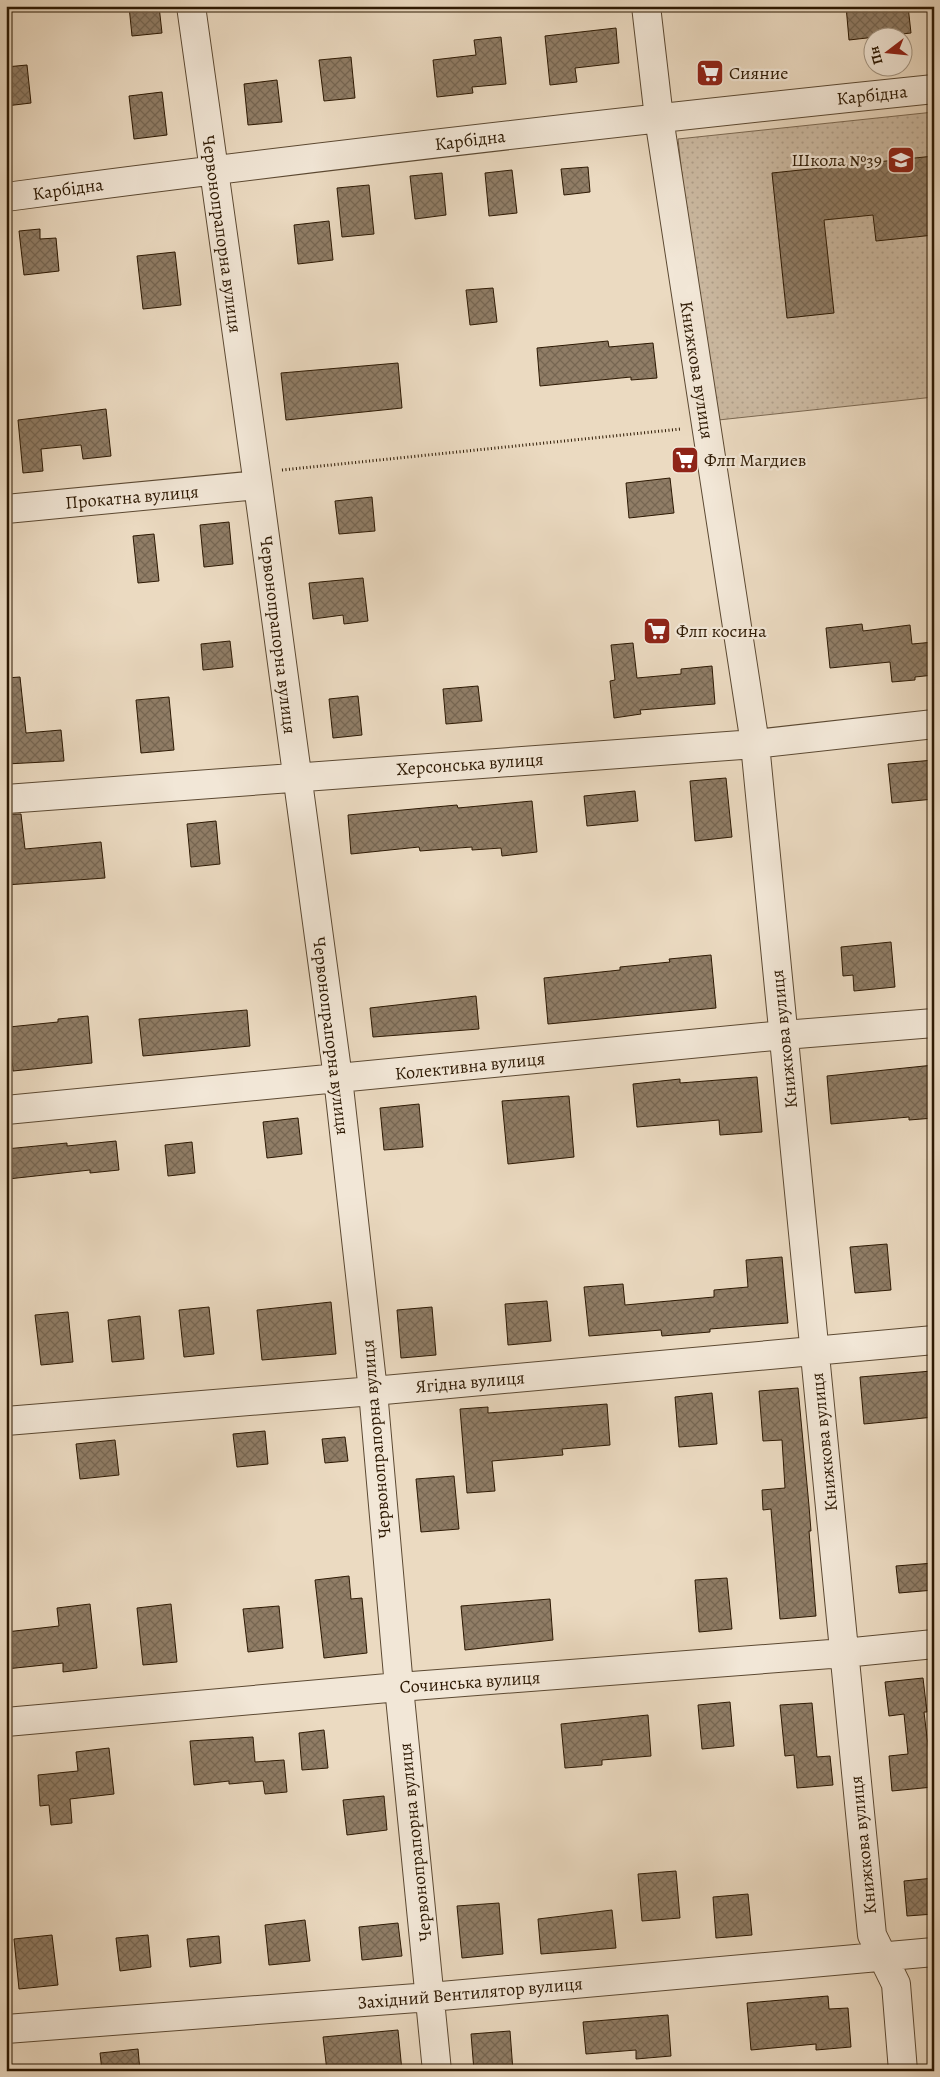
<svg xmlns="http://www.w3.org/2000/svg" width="940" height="2077" viewBox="0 0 940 2077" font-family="Alegreya,serif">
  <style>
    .park { fill: url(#park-dots); stroke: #7c6952 }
    .building { fill: url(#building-cross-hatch); stroke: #2d1903 }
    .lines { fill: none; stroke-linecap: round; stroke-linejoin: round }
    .minor-casing { stroke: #5c4932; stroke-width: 30 }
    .path { stroke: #2d1903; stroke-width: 3; stroke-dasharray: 1 2.5; stroke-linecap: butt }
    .minor { stroke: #f2e7d7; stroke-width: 28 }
    .labels { text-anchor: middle; stroke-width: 4.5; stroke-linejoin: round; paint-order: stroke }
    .poi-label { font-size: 18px; fill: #2d1903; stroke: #f2e7d7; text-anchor: start }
    .street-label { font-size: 18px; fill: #2d1903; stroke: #f2e7d7 }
  </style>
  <defs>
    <pattern id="park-dots" width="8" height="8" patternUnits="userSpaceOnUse" patternTransform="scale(1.25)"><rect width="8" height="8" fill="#cbb9a1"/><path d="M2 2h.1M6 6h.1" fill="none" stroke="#af9e89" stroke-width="1.8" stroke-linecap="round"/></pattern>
    <pattern id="building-cross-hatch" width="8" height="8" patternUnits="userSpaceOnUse" patternTransform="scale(1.25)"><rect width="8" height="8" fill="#907d66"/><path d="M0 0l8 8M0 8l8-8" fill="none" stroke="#766652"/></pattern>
  </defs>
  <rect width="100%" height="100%" fill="#ebdac1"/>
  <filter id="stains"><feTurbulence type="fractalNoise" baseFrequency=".004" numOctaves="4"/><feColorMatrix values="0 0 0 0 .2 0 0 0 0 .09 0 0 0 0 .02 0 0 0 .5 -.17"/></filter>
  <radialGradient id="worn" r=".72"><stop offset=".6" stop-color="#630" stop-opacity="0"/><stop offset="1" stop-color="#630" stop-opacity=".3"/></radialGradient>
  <path class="park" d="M 934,112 L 934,397 L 709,421 L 678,139 Z"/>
  <path class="building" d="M 129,6 L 159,6 L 162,33 L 132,36 Z
    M 846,6 L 908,6 L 911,33 L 849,40 Z
    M 616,28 L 619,63 L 575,68 L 577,82 L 550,85 L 545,36 Z
    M 501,37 L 506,84 L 472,87 L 473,93 L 437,97 L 433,60 L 476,55 L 474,40 Z
    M 351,57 L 355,98 L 324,101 L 319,60 Z
    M 27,65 L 31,103 L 6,106 L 6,67 Z
    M 277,80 L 282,122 L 248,125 L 244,84 Z
    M 162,92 L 167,135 L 134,139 L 129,96 Z
    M 934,156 L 934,235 L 876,241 L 873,215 L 824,220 L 834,313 L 787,318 L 772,173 Z
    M 588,167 L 590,192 L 564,195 L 561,169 Z
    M 512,170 L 517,213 L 489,216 L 485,173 Z
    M 442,173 L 446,215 L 415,219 L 410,176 Z
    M 369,185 L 374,234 L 342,237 L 337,188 Z
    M 329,221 L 333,260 L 298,264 L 294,225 Z
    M 40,229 L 40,239 L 56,238 L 59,271 L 24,275 L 19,231 Z
    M 175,252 L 181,305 L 143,309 L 137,256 Z
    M 493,288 L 497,322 L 470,325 L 466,290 Z
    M 608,341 L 609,347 L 653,343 L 657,378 L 631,380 L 631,377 L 540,386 L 537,348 Z
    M 398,363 L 402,408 L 286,420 L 281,373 Z
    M 106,409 L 111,456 L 83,459 L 81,445 L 41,449 L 43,471 L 23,473 L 18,420 Z
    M 670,478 L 674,513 L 629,518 L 626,483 Z
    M 372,497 L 375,531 L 339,534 L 335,501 Z
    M 229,522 L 233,564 L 204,567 L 200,525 Z
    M 154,534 L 159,581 L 138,583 L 133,536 Z
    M 363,578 L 368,621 L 344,624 L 343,615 L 313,619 L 309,583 Z
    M 862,624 L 863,631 L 910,625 L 912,644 L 934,642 L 934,675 L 915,677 L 915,680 L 892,682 L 890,662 L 830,668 L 826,628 Z
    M 230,641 L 233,667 L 203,670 L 201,644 Z
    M 633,643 L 637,678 L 681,674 L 681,669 L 712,666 L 715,704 L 640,710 L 641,714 L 614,718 L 610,681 L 615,680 L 611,645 Z
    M 20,677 L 26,733 L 61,730 L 64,761 L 6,764 L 6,678 Z
    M 478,686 L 482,721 L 446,724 L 443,689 Z
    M 358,696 L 362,735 L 333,738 L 329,699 Z
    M 169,697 L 174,750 L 141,753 L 136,700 Z
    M 934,760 L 934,799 L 892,803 L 888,764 Z
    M 726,778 L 732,837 L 695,841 L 690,781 Z
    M 635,791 L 638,821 L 587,826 L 584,796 Z
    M 532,801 L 537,852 L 502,856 L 501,848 L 472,850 L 472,847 L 420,851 L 419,847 L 351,854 L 348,815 L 457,805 L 458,808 Z
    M 6,814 L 21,814 L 25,849 L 101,842 L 105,878 L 6,885 Z
    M 216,821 L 220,864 L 191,867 L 187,824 Z
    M 891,942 L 895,987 L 854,991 L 853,975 L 843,976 L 841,947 Z
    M 711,955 L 716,1008 L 548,1024 L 544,978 L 620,970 L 620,967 L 670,962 L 669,959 Z
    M 476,996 L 479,1029 L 373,1037 L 370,1008 Z
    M 247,1010 L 250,1046 L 143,1056 L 139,1019 Z
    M 88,1016 L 92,1063 L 13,1071 L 9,1027 L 58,1022 L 58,1019 Z
    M 934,1065 L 934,1118 L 909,1120 L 909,1117 L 831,1124 L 827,1076 Z
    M 757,1077 L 762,1132 L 720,1135 L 719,1120 L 637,1127 L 633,1084 L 680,1079 L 680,1083 Z
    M 569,1096 L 574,1157 L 508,1164 L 502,1101 Z
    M 419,1104 L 423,1147 L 384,1150 L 380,1108 Z
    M 298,1118 L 302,1154 L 267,1158 L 263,1122 Z
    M 116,1141 L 119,1170 L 90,1173 L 90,1170 L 8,1179 L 6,1149 L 67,1143 L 67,1146 Z
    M 192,1142 L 195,1173 L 168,1176 L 165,1145 Z
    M 887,1244 L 891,1290 L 855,1293 L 850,1247 Z
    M 782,1257 L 788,1323 L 710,1329 L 710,1332 L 662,1336 L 661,1330 L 589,1336 L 584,1287 L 623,1284 L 625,1305 L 714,1297 L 714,1290 L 748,1287 L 746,1260 Z
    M 547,1301 L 551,1341 L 508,1345 L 505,1304 Z
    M 331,1302 L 336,1354 L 262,1360 L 257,1310 Z
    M 209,1307 L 214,1354 L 184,1357 L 179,1310 Z
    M 432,1307 L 436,1355 L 401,1358 L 397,1310 Z
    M 68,1312 L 73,1362 L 41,1365 L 35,1315 Z
    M 140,1316 L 144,1359 L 112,1362 L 108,1320 Z
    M 932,1371 L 934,1417 L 864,1424 L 860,1377 Z
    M 798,1388 L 809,1506 L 811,1531 L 809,1531 L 816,1616 L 780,1619 L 771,1509 L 763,1510 L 762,1490 L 785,1488 L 782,1440 L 763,1441 L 759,1391 Z
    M 712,1393 L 717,1444 L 679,1447 L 675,1397 Z
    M 607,1404 L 610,1445 L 562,1449 L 563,1455 L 492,1461 L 495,1491 L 467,1493 L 460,1409 L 488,1407 L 488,1413 Z
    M 265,1431 L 268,1464 L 237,1467 L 233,1434 Z
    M 345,1437 L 348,1461 L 325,1463 L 322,1439 Z
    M 115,1440 L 119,1475 L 80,1479 L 76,1444 Z
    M 454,1476 L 459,1529 L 421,1532 L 416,1479 Z
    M 934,1563 L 934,1590 L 899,1593 L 896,1566 Z
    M 349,1576 L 351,1599 L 362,1598 L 367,1653 L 324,1658 L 315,1580 Z
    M 727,1578 L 732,1629 L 699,1632 L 695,1580 Z
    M 550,1599 L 553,1640 L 465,1650 L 461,1606 Z
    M 90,1604 L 97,1668 L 63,1672 L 63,1663 L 6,1669 L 6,1632 L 59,1626 L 57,1608 Z
    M 171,1604 L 177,1662 L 143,1665 L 137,1608 Z
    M 279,1606 L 283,1648 L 248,1652 L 243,1609 Z
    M 923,1678 L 927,1712 L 924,1712 L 933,1787 L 892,1791 L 889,1756 L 908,1754 L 904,1714 L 889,1716 L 885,1682 Z
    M 730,1702 L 734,1746 L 702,1749 L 698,1705 Z
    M 812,1703 L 817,1757 L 830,1756 L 833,1785 L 797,1788 L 794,1755 L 785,1756 L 780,1705 Z
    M 648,1715 L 651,1756 L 602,1760 L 602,1765 L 565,1768 L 561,1724 Z
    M 324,1730 L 328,1768 L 302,1770 L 299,1733 Z
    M 253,1737 L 255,1762 L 284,1760 L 287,1792 L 265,1794 L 263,1781 L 229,1784 L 229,1781 L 194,1785 L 190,1741 Z
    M 109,1748 L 114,1794 L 70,1799 L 72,1823 L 51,1825 L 49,1805 L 40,1806 L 38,1775 L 78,1771 L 76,1752 Z
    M 384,1796 L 387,1830 L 347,1835 L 343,1800 Z
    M 676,1871 L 680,1918 L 642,1921 L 638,1874 Z
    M 934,1878 L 934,1914 L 907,1916 L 904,1881 Z
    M 748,1894 L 752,1935 L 716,1938 L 713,1897 Z
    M 499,1903 L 503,1954 L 462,1958 L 457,1906 Z
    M 612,1910 L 616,1948 L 541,1954 L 538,1919 Z
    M 305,1920 L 310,1961 L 269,1965 L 265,1925 Z
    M 398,1923 L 402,1956 L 362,1960 L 359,1927 Z
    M 52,1935 L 58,1985 L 19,1989 L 14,1939 Z
    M 148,1935 L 151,1967 L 120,1971 L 116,1938 Z
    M 219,1936 L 221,1963 L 190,1967 L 187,1939 Z
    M 828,1996 L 829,2009 L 848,2008 L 851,2047 L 816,2050 L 816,2044 L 751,2050 L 747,2003 Z
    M 668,2015 L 671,2056 L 636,2059 L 636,2050 L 586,2054 L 583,2022 Z
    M 398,2030 L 402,2071 L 366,2071 L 366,2067 L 327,2071 L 323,2037 Z
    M 510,2031 L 513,2071 L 474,2071 L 471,2034 Z
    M 138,2049 L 140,2071 L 102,2071 L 100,2053 Z"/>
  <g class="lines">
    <g class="minor-casing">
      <path id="minor" d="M 191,6 L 258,485 L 338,1078 L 373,1391 L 399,1687 L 437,2071
        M 646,6 L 659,118 L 755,744 L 872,1935 L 896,1984 L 903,2071
        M 6,197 C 315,156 624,121 934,89
        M 6,509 L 258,485
        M 6,799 L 755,744 L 934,724
        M 6,1110 L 784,1035 L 934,1023
        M 6,1421 L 373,1391 L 934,1340
        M 6,1722 L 399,1687 L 844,1653 L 934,1644
        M 6,2029 L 430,1997 L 934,1952"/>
    </g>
    <path class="path" d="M 282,470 L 681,429"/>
    <use href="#minor" class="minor"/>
  </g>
  <defs>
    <g id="supermarket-square" transform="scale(1.4375)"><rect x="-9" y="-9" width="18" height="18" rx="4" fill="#8f2418" stroke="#f2e7d7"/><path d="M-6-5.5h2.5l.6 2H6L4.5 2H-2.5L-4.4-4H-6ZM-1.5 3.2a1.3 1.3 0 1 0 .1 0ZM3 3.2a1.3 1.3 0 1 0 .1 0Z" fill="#fff"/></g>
    <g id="school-square" transform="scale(1.4375)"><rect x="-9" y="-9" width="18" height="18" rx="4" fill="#8f2418" stroke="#f2e7d7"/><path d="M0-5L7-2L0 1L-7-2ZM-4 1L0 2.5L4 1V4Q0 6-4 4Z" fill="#fff"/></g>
  </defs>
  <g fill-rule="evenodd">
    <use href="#supermarket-square" x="710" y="73"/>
    <use href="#school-square" x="901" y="160"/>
    <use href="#supermarket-square" x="685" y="460"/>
    <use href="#supermarket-square" x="657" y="631"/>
  </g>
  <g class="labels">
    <g class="poi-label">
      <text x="729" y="79">Сияние</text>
      <text x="882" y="166" text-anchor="end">Школа №39</text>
      <text x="704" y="466">Флп Магдиев</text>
      <text x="676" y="637">Флп косина</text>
    </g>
    <g class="street-label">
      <text transform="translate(872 95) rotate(-6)" y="6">Карбідна</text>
      <text transform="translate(470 140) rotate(-7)" y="6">Карбідна</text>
      <text transform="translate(68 189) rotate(-8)" y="6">Карбідна</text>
      <text transform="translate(222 234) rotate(82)" y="6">Червонопрапорна вулиця</text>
      <text transform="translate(697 370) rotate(81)" y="6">Книжкова вулиця</text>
      <text transform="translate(132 497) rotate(-5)" y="6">Прокатна вулиця</text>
      <text transform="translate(278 635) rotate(83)" y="6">Червонопрапорна вулиця</text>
      <text transform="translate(470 764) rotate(-4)" y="6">Херсонська вулиця</text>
      <text transform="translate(331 1036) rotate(83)" y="6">Червонопрапорна вулиця</text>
      <text transform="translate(784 1039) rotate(-96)" y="6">Книжкова вулиця</text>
      <text transform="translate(470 1066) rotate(-6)" y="6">Колективна вулиця</text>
      <text transform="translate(470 1382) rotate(-5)" y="6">Ягідна вулиця</text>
      <text transform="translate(376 1439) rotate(-95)" y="6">Червонопрапорна вулиця</text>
      <text transform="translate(824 1442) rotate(-96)" y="6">Книжкова вулиця</text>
      <text transform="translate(470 1682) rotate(-4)" y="6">Сочинська вулиця</text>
      <text transform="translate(415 1842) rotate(-96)" y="6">Червонопрапорна вулиця</text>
      <text transform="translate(863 1845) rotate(-96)" y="6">Книжкова вулиця</text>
      <text transform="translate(470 1993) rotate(-5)" y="6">Західний Вентилятор вулиця</text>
    </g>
  </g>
  <rect width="940" height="2077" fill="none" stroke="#ebdac1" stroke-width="25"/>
  <rect x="8" y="8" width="925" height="2062" fill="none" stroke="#2d1903" stroke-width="2.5"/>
  <rect x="12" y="12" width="915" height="2052" fill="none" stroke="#2d1903"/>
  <g transform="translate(888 52) rotate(254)"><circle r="24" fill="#f2e7d7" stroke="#a39582"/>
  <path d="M0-4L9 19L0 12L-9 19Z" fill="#8f2418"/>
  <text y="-8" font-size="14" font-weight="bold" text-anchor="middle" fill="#2d1903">Пн</text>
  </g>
  <rect width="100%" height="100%" filter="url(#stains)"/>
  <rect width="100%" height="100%" fill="url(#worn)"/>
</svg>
